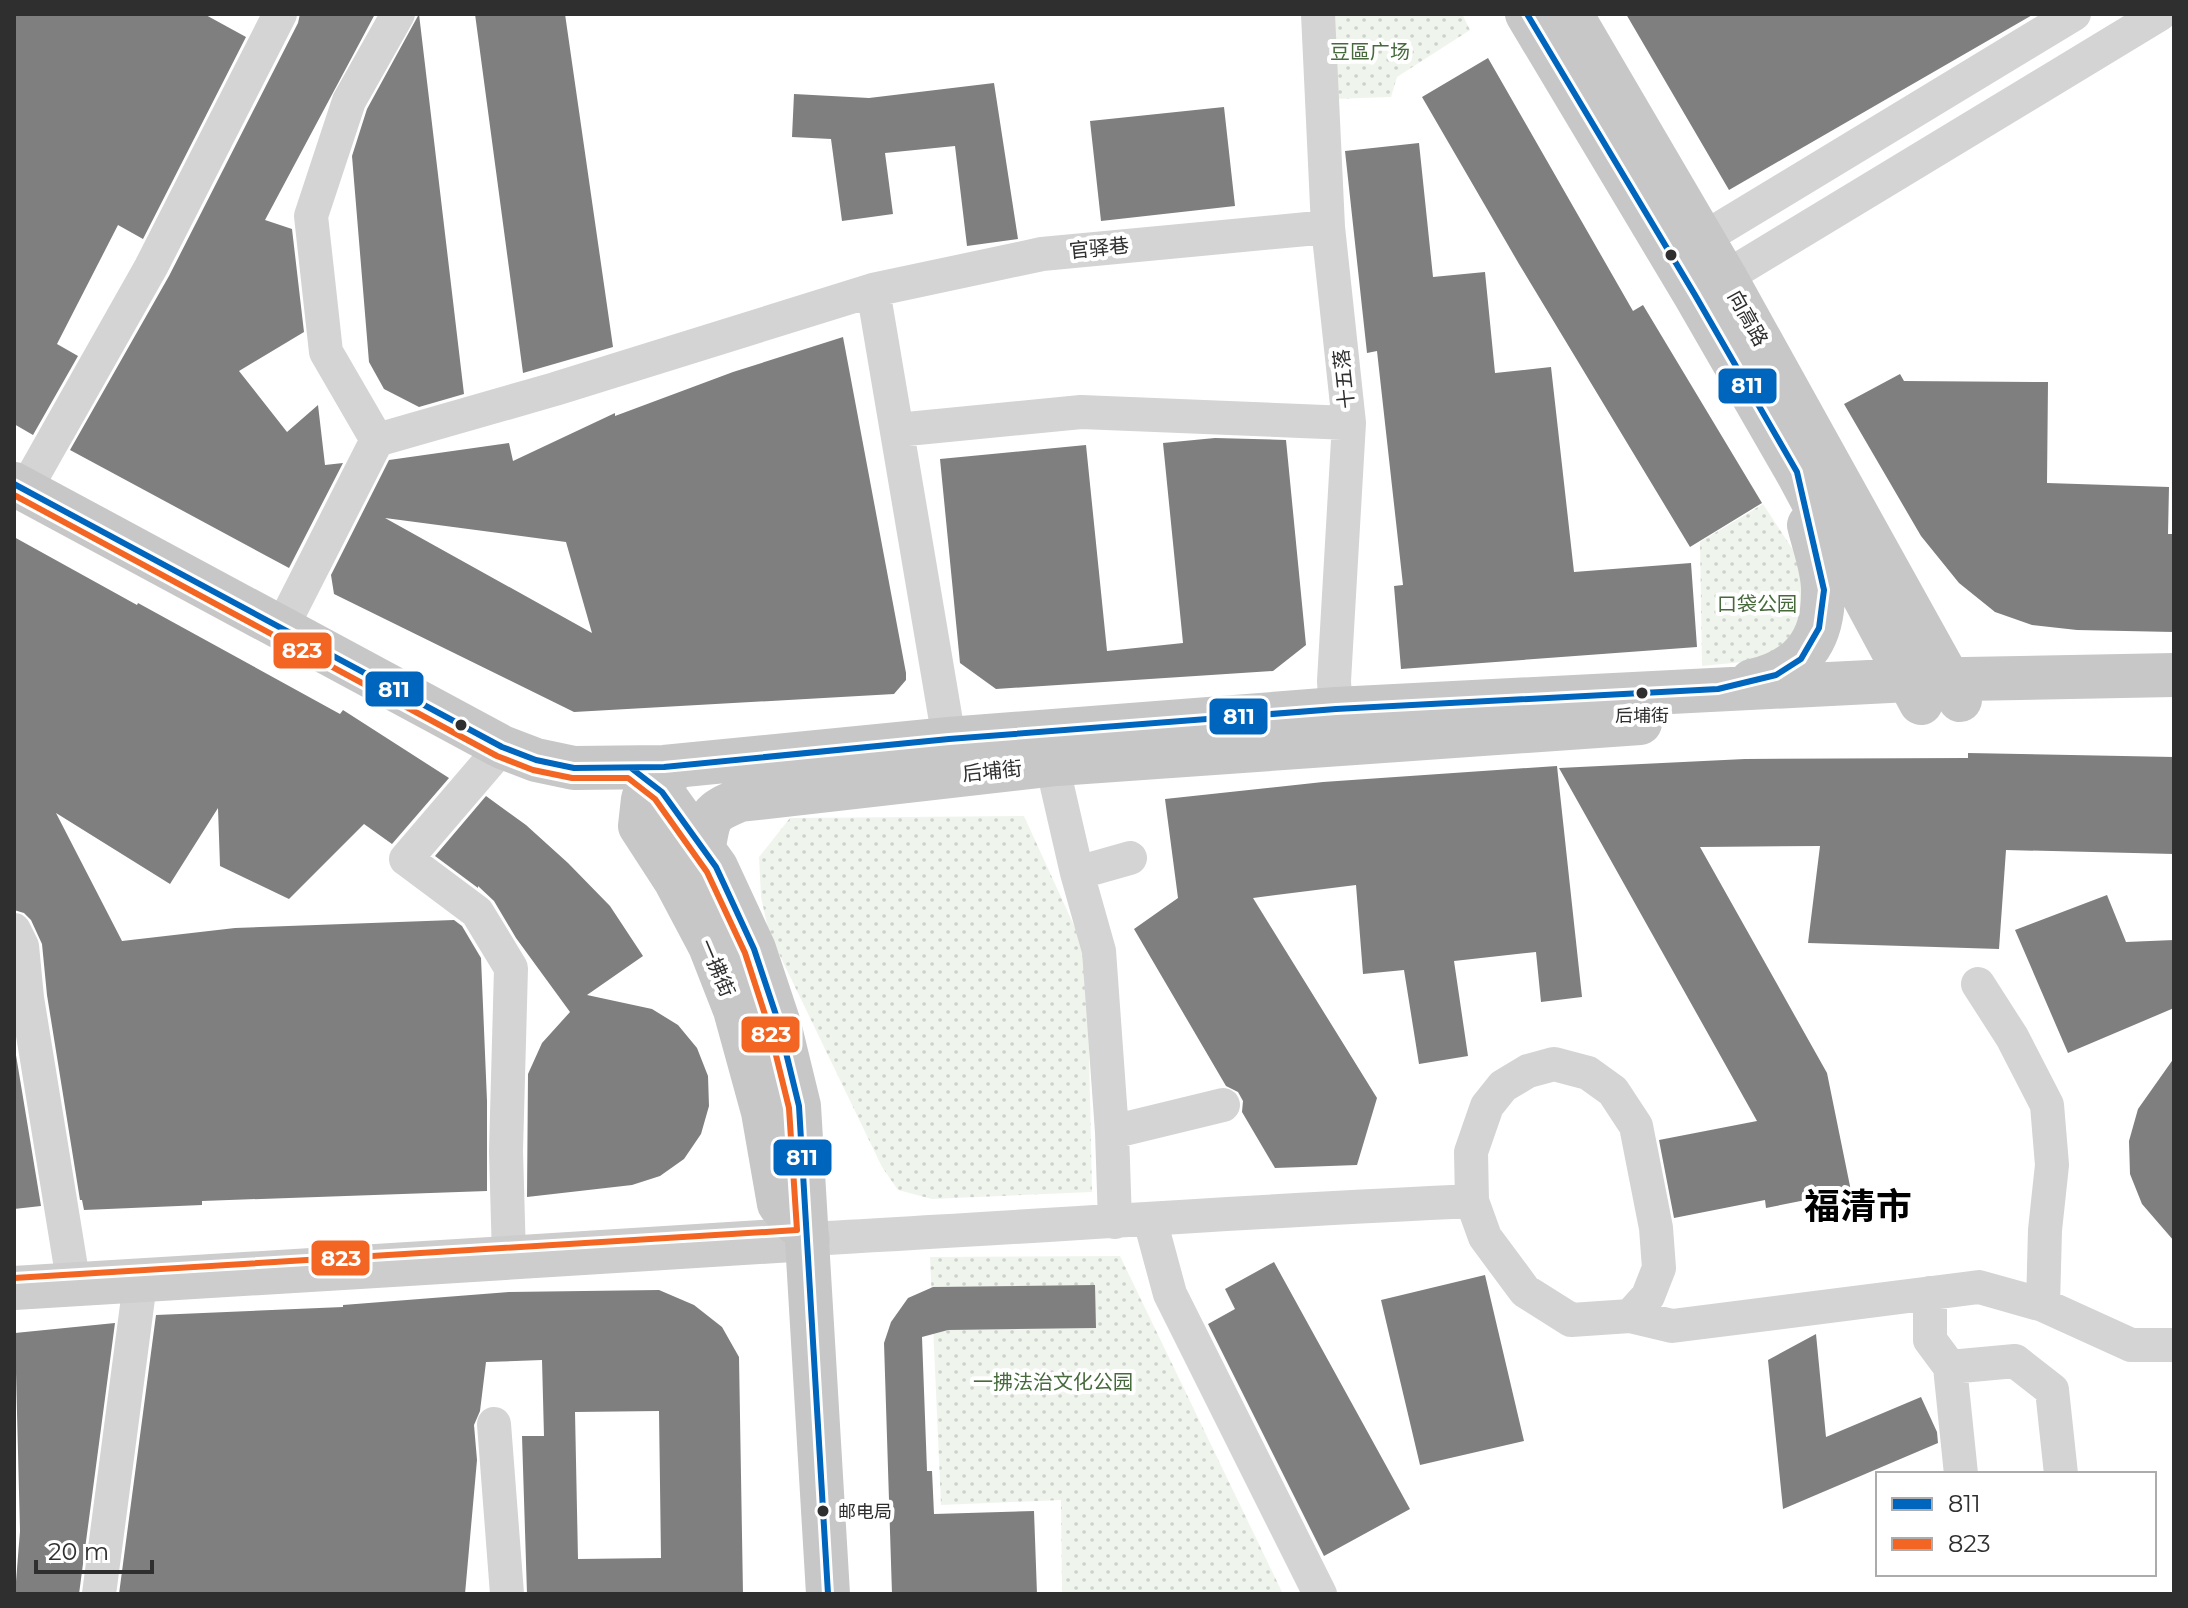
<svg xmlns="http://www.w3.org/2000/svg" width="2188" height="1608" viewBox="0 0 2188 1608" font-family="Montserrat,'Noto Sans SC',sans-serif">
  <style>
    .grass { fill: url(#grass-dots) }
    .building { fill: #7f7f7f; fill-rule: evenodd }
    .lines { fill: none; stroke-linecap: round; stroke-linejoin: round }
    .street { stroke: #d4d4d4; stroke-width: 34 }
    .secondary { stroke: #cdcdcd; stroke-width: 44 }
    .primary { stroke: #c7c7c7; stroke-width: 44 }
    .bus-1-casing { stroke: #fff; stroke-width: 12 }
    .bus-2-casing { stroke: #fff; stroke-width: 12 }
    .bus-1 { stroke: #0065bd; stroke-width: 6 }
    .bus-2 { stroke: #f26522; stroke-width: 6 }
    .bus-dot { fill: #2f2f2f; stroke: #fff; stroke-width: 3 }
    .labels { text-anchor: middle; stroke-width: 8; stroke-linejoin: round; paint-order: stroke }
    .bus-label { font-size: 18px; fill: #2f2f2f; stroke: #fff }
    .park-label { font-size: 20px; fill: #476a3d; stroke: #fff }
    .street-label { font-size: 20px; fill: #2f2f2f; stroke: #fff }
    .town-label { font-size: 36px; font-weight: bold; fill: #000; stroke: #fff }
    .line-badge { stroke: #fff; stroke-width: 3 }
    .badge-label { font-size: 22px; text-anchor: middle; font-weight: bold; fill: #fff }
  </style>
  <defs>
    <pattern id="grass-dots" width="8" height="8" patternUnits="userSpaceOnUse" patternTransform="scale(2)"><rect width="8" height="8" fill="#eff5ed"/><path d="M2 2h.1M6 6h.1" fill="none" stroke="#cdd2cc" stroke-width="1.8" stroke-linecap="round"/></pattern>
  </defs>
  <rect width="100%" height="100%" fill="#fff"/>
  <path class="grass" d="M 1330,14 L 1462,14 L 1470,30 L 1397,77 L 1391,97 L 1334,99 Z
    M 1763,504 L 1801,562 L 1811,586 L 1782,658 L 1702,666 L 1700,542 Z
    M 1024,816 L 1087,954 L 1092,1192 L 932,1199 L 898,1190 L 882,1167 L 769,933 L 761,897 L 759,857 L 790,818 Z
    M 1120,1256 L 1283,1594 L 1062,1594 L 1061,1500 L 941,1505 L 930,1257 Z"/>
  <path class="building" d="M 14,14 L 204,14 L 246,37 L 143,239 L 118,225 L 57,344 L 78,356 L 33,435 L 14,424 Z
    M 300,14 L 375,14 L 265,220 L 292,229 L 304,332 L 239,371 L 287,432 L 318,405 L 325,465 L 343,463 L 289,568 L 70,450 L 169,276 L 298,23 Z
    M 419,14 L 464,394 L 419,407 L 384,389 L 369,362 L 352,156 L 367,109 Z
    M 475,14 L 565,14 L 613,347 L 523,373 Z
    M 1626,14 L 2034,14 L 1729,190 Z
    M 1488,58 L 1633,311 L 1643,305 L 1762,503 L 1690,547 L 1519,264 L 1422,97 Z
    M 994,83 L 1018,239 L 967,246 L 955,146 L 885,153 L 893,214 L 842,221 L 831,139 L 792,137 L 794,94 L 869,98 Z
    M 1224,107 L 1235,206 L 1101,221 L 1090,121 Z
    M 1419,143 L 1433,277 L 1485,272 L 1495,373 L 1551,367 L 1574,572 L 1691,563 L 1697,647 L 1401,669 L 1394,586 L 1403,585 L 1377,351 L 1367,353 L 1345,151 Z
    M 843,337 L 906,673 L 906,680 L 894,694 L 574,712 L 334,594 L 331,575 L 389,460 L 509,443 L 513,461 L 615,413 L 615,416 L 733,372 ZM 385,518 L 566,542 L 592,633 Z
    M 1900,374 L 1904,381 L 2048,382 L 2047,483 L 2169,487 L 2168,534 L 2174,534 L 2174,632 L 2077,630 L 2032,625 L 1995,612 L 1959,583 L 1921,536 L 1844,404 Z
    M 1215,438 L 1286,440 L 1306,645 L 1273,671 L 996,689 L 960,663 L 940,459 L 1086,445 L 1107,651 L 1183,643 L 1163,443 Z
    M 14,537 L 137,605 L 138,603 L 340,714 L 343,710 L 449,778 L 392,844 L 364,824 L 289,899 L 220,866 L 218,808 L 170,884 L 56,813 L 122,941 L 235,928 L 454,920 L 462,926 L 481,958 L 487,1101 L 487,1191 L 202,1201 L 202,1205 L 84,1210 L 82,1200 L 80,1200 L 47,995 L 42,944 L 31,920 L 24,913 L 14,910 Z
    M 1968,753 L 2174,757 L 2174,854 L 2006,850 L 1999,949 L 1808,943 L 1820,846 L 1700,847 L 1827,1073 L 1851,1191 L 1766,1208 L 1765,1200 L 1674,1218 L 1659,1140 L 1757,1121 L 1559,768 L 1745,759 L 1968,758 Z
    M 1557,766 L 1582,997 L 1541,1002 L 1536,952 L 1454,961 L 1468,1056 L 1419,1064 L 1404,970 L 1363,974 L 1356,885 L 1253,898 L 1377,1098 L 1357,1165 L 1275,1168 L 1242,1112 L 1243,1101 L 1238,1092 L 1226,1086 L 1134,929 L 1178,898 L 1165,799 L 1323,782 Z
    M 486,796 L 526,825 L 568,863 L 610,906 L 643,956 L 587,995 L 652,1009 L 678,1025 L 697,1048 L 708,1076 L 709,1106 L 701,1134 L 684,1159 L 660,1176 L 632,1185 L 527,1197 L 528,1074 L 542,1043 L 570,1012 L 516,938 L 494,901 L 478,886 L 478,888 L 435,856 Z
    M 2107,895 L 2126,942 L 2174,940 L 2174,1008 L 2068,1053 L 2015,930 Z
    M 14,1043 L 41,1206 L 14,1209 Z
    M 2174,1058 L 2174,1241 L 2142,1204 L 2130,1174 L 2129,1141 L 2138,1109 Z
    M 1274,1262 L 1410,1509 L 1324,1556 L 1208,1324 L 1235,1309 L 1225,1289 Z
    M 1485,1275 L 1524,1441 L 1420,1465 L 1381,1300 Z
    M 1095,1285 L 1096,1328 L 948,1330 L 922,1337 L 927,1471 L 932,1471 L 934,1514 L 1034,1511 L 1037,1594 L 892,1594 L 884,1343 L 891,1322 L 908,1298 L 933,1287 Z
    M 659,1290 L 694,1305 L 722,1327 L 739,1357 L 743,1594 L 527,1594 L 522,1436 L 544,1436 L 542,1360 L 486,1362 L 480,1411 L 474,1425 L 477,1460 L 465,1594 L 119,1594 L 156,1315 L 343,1307 L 343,1305 L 509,1292 ZM 659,1411 L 661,1558 L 578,1559 L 575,1412 Z
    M 115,1323 L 79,1594 L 15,1594 L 20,1531 L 15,1333 Z
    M 1816,1334 L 1826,1437 L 1921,1397 L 1937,1432 L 1938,1443 L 1783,1509 L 1768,1360 Z"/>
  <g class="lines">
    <path class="street" d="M 1318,14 L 1328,227 L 1349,423 L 1334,681 L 1337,732
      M 1681,252 L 2074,14
      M 1706,289 L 2160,14
      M 873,290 L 949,739
      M 897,430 L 1081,412 L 1349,423
      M 377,440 L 326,352 L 311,216 L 349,101 L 398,14
      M 25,490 L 151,267 L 280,14
      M 281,629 L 377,440 L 555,389 L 873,290 L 1042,254 L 1328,227
      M 502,747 L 406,859 L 477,912 L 511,968 L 506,1151 L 509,1257
      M 1057,764 L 1057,786 L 1077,873
      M 14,930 L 22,946 L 27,998 L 74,1286
      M 1978,984 L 2012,1037 L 2047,1105 L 2052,1165 L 2045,1230 L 2043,1305
      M 1112,1132 L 1223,1105
      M 1150,1220 L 1170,1294 L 1320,1594
      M 1115,1222 L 1112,1132 L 1099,951 L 1077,873 L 1130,858
      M 808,1239 C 1030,1227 1250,1211 1472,1201
      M 1930,1293 L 1930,1340 L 1950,1367 L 1961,1474
      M 1630,1316 L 1648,1296 L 1659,1268 L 1656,1228 L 1636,1126 L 1613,1091 L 1588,1073 L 1554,1064 L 1528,1071 L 1503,1086 L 1487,1106 L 1471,1152 L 1472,1201 L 1485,1237 L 1525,1291 L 1571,1320 L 1630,1316 L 1672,1326 L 1979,1287 L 2043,1305 L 2131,1345 L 2174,1345
      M 1950,1367 L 2015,1361 L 2052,1390 L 2061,1474
      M 494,1424 L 507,1594
      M 99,1594 L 140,1283"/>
    <path class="secondary" d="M 14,1288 C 279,1273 543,1255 808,1239"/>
    <path class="primary" d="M 1527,14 L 1695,295 L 1797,472 L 1921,703
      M 1571,14 L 1725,277 L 1960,700
      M 14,484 L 502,747 L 536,760 L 574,768 L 664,767 L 949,739 L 1336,709 L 1909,680 L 2174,675
      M 1752,681 C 1800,670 1823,642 1823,593 C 1824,571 1814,546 1809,525
      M 631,768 L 662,792 L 716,867 L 754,949 L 779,1024 L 799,1106 L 828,1594
      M 672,771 L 659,778 L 643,799 L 640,826 L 675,880 L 710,946 L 735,1010 L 763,1112 L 779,1204 L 794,1222
      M 704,847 C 709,815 710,812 740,800 L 1057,764 L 1640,723"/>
    <g class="bus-1-casing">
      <path id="bus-1" d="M 14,484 L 502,747 L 536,760 L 574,768 L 664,767 L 949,739 L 1336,709 L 1718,689 L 1776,675 L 1801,659 L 1819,628 L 1824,590 L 1797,472 L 1695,295 L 1527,14
        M 631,768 L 662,792 L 716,867 L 754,949 L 779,1024 L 799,1106 L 828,1594"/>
    </g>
    <g class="bus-2-casing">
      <path id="bus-2" d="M 14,495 L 497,756 L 533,770 L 572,778 L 628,778 L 655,799 L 707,872 L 745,953 L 769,1027 L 789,1108 L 797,1230 L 14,1278"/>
    </g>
    <use href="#bus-1" class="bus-1"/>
    <use href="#bus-2" class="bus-2"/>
  </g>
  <g class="bus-dot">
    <circle cx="1671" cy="255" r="7"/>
    <circle cx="1642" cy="693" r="7"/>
    <circle cx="461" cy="725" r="7"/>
    <circle cx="823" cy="1511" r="7"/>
  </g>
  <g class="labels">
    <g class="bus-label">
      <text x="1642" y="722">后埔街</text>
      <text x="838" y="1518" text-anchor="start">邮电局</text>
    </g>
    <g class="park-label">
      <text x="1370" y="59">豆區广场</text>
      <text x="1757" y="611">口袋公园</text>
      <text x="1053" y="1389">一拂法治文化公园</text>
    </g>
    <g class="street-label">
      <text transform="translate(1099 248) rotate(-6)" y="7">官驿巷</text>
      <text transform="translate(1748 318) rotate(61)" y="7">向高路</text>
      <text transform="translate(1344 379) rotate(-96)" y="7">十五落</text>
      <text transform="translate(992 771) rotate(-6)" y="7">后埔街</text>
      <text transform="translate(717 968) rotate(67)" y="7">一拂街</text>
    </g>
    <g class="town-label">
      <text x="1858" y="1219">福清市</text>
    </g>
  </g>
  <g class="line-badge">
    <rect x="1717" y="367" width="61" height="38" rx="8" fill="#0065bd"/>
    <rect x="272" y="631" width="61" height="39" rx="8" fill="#f26522"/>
    <rect x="364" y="670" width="61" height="38" rx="8" fill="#0065bd"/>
    <rect x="1208" y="697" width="61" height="39" rx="8" fill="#0065bd"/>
    <rect x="740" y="1015" width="61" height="39" rx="8" fill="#f26522"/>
    <rect x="772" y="1138" width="61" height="39" rx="8" fill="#0065bd"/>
    <rect x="310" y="1239" width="61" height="38" rx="8" fill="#f26522"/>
  </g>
  <g class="badge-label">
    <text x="1747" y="393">811</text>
    <text x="302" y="658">823</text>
    <text x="394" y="697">811</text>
    <text x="1239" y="724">811</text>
    <text x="771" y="1042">823</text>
    <text x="802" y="1165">811</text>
    <text x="341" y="1266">823</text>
  </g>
  <rect width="2188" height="1608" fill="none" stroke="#2f2f2f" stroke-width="32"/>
  <rect x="1876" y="1472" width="280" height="104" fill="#ffffff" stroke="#acacac" stroke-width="2"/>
  <rect x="1892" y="1498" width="40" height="12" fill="#0065bd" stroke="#acacac" stroke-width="2"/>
  <text x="1948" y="1512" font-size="24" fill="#2f2f2f">811</text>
  <rect x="1892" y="1538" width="40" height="12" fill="#f26522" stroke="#acacac" stroke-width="2"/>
  <text x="1948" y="1552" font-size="24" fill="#2f2f2f">823</text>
  <path d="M36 1560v12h116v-12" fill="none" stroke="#2f2f2f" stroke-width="4"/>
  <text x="48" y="1560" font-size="24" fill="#2f2f2f" stroke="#ffffff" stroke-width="6" paint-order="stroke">20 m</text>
</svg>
